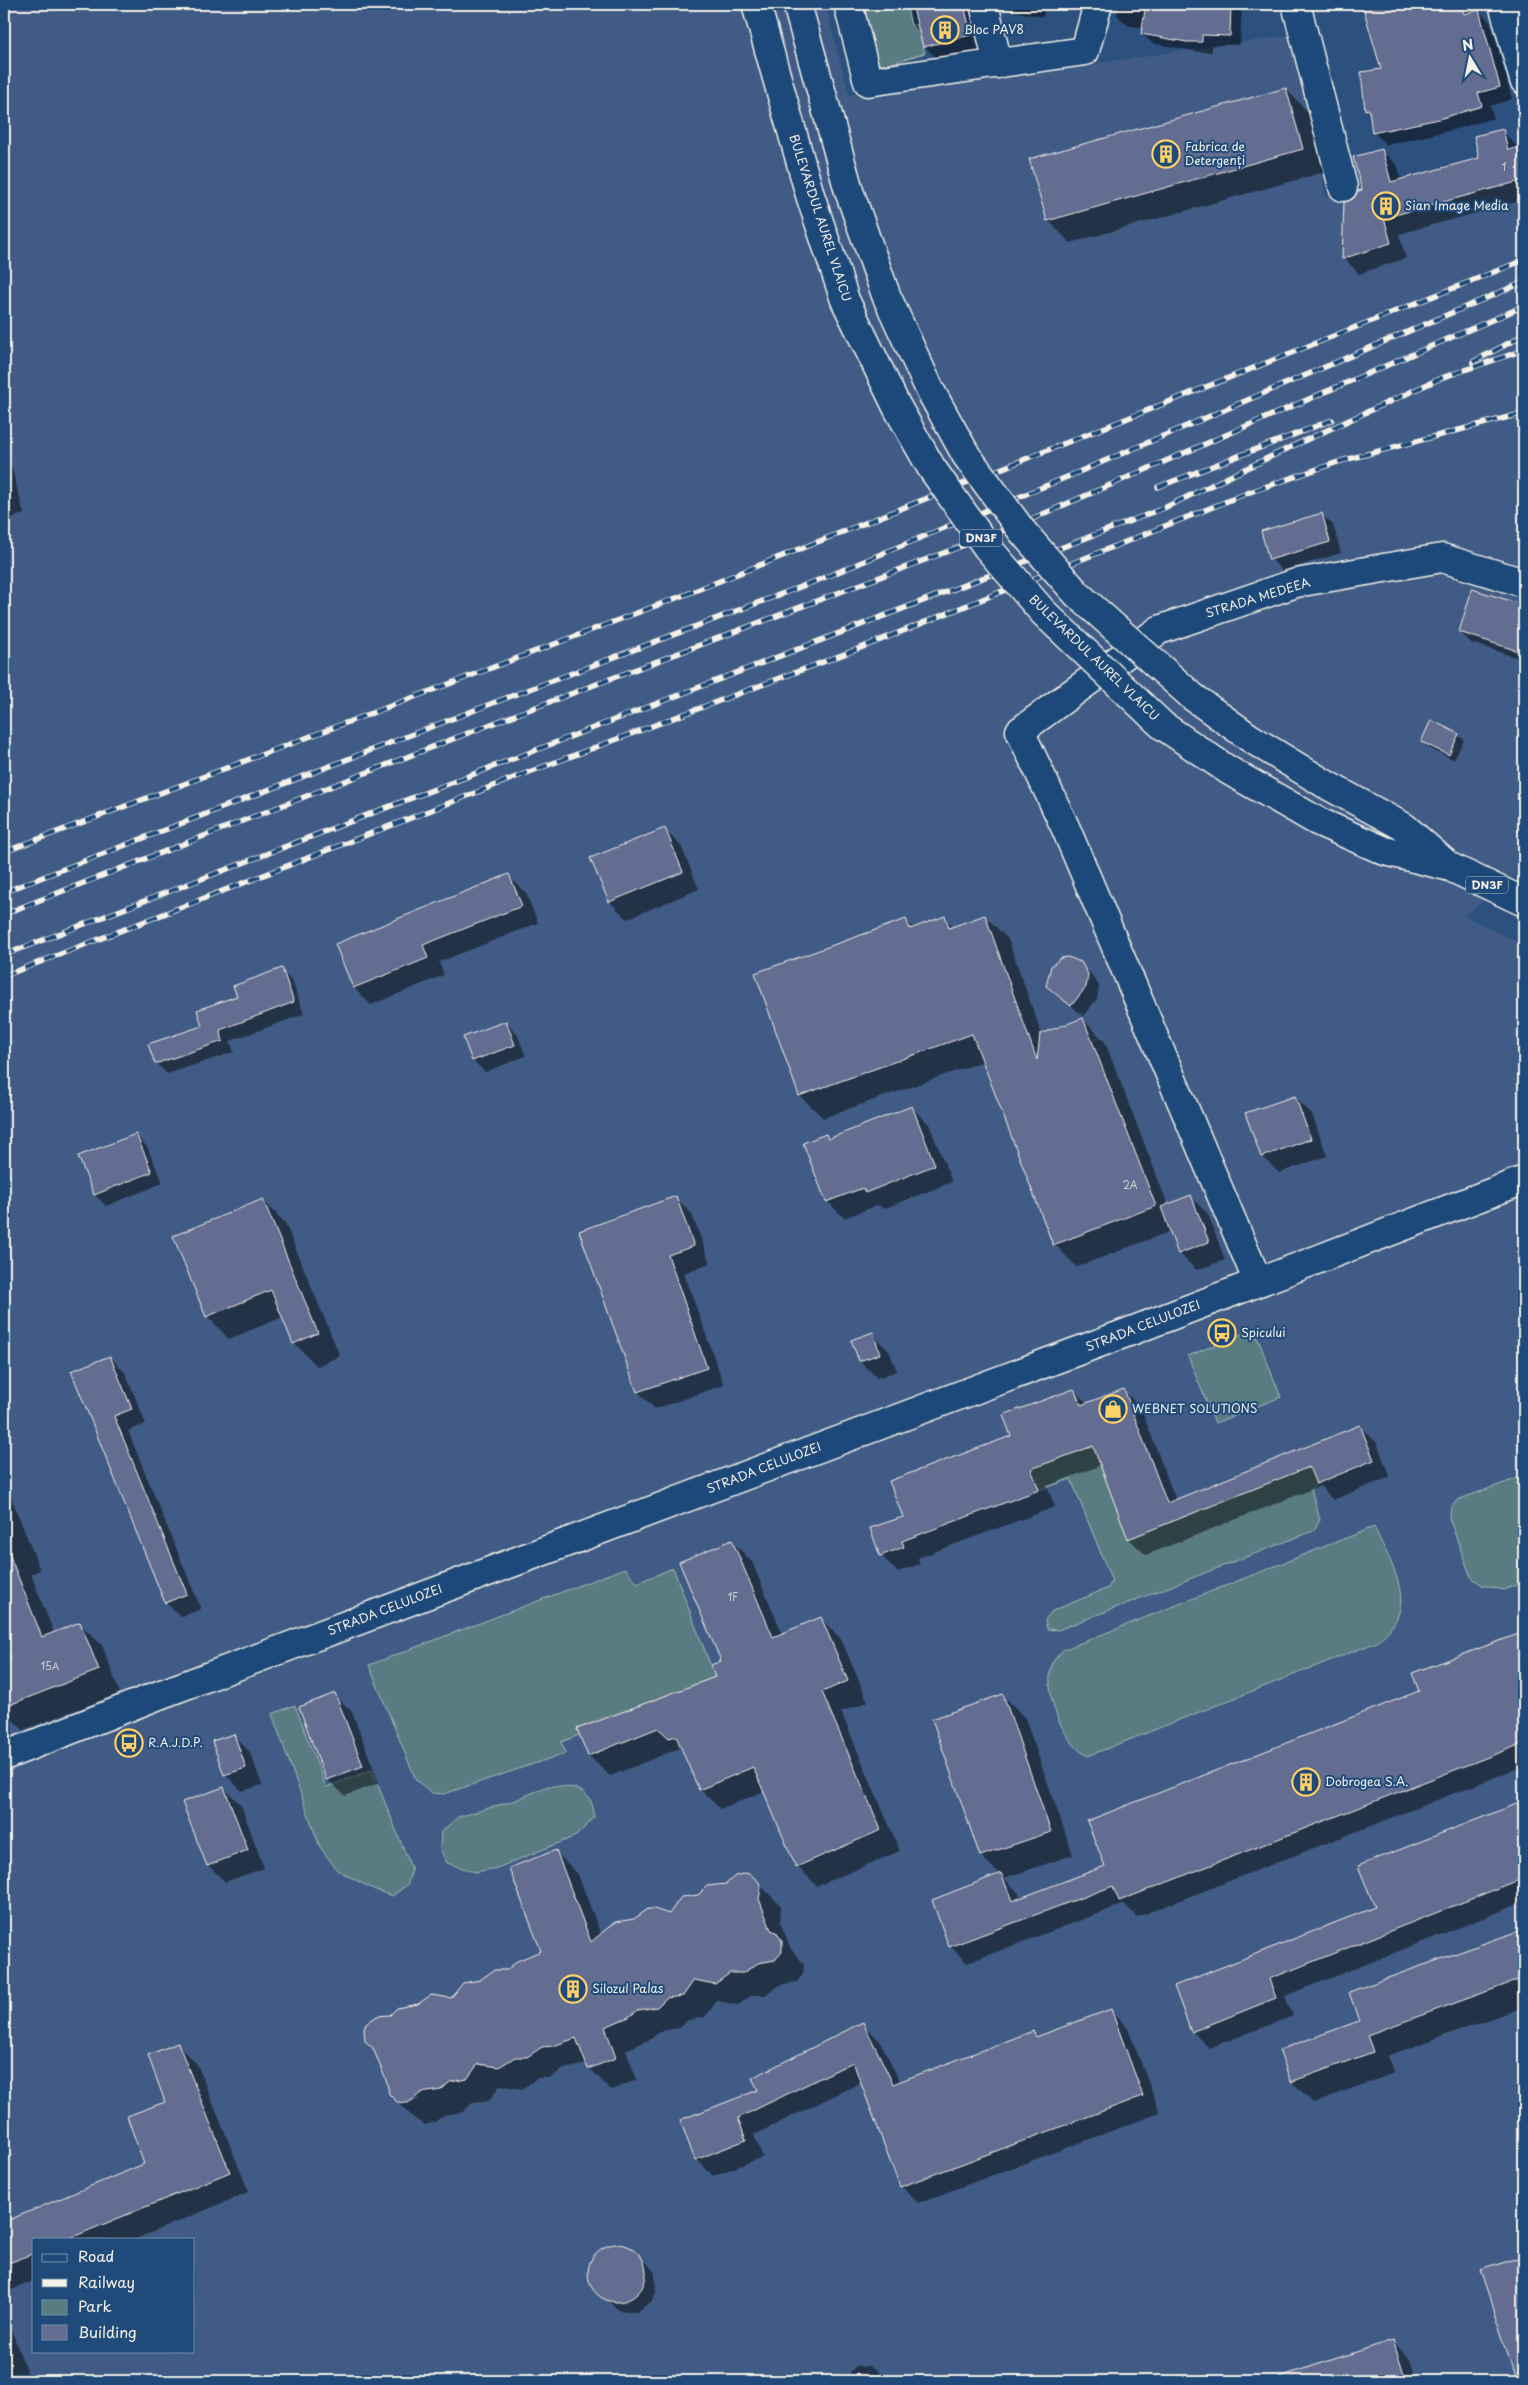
<svg xmlns="http://www.w3.org/2000/svg" width="1528" height="2385" viewBox="0 0 1528 2385" font-family="'Playpen Sans',sans-serif">
  <style>
    .built { fill: #415c86; fill-rule: evenodd }
    .green { fill: #597c81; stroke: #a6b6b4 }
    .shadow { fill: #0007; fill-rule: evenodd }
    .building { fill: #636c91; stroke: #f4f1e8 }
    .lines { fill: none; stroke-linecap: round; stroke-linejoin: round }
    .minor-casing { stroke: #f4f1e8; stroke-width: 31 }
    .major-casing { stroke: #f4f1e8; stroke-width: 31 }
    .minor { stroke: #1f4a7a; stroke-width: 28 }
    .major { stroke: #1f4a7a; stroke-width: 28 }
    .rail-casing { stroke: #f4f1e8; stroke-width: 5.5 }
    .rail { stroke: #1f4a7a; stroke-width: 4; stroke-dasharray: 11; stroke-linecap: butt }
    .major-bridge-casing { stroke: #f4f1e8; stroke-width: 31; stroke-linecap: butt }
    .major-bridge { stroke: #1f4a7a; stroke-width: 28 }
    .labels { text-anchor: middle; stroke-width: 4; stroke-linejoin: round; paint-order: stroke }
    .number-label { font-size: 10px; fill: #d0d0d2 }
    .shield { fill: #1f4a7a; stroke: #b4bfc7; stroke-width: 1 }
    .shield-label { font-size: 11px; font-weight: bold; fill: #f4f1e8 }
    .poi-label { font-size: 12px; fill: #f4f1e8; stroke: #1f4a7a; text-anchor: start }
    .street-label { font-size: 12px; fill: #f4f1e8; stroke: #1f4a7a }
  </style>
  <rect width="100%" height="100%" fill="#2d517f"/>
  <filter id="ink" filterUnits="userSpaceOnUse"><feTurbulence type="fractalNoise" baseFrequency=".02" numOctaves="2"/><feDisplacementMap in="SourceGraphic" scale="10" xChannelSelector="R" yChannelSelector="G"/><feConvolveMatrix kernelMatrix="1 2 1 2 8 2 1 2 1" color-interpolation-filters="sRGB"/></filter>
  <g filter="url(#ink)">
    <path class="built" d="M 4,4 L 825,4 L 849,95 L 974,81 L 1294,35 L 1326,198 L 1519,147 L 1524,167 L 1524,869 L 1464,916 L 1524,945 L 1524,2381 L 4,2381 ZM 34,2239 L 194,2239 L 194,2351 L 34,2351 Z"/>
    <path class="green" d="M 862,4 L 906,4 L 911,25 L 917,24 L 925,53 L 879,67 Z
      M 1254,1329 L 1281,1397 L 1215,1423 L 1188,1356 Z
      M 1093,1446 L 1129,1539 L 1309,1467 L 1316,1484 L 1311,1489 L 1320,1520 L 1313,1531 L 1058,1630 L 1047,1629 L 1045,1620 L 1052,1611 L 1108,1588 L 1112,1581 L 1071,1479 L 1039,1490 L 1031,1469 Z
      M 1524,1476 L 1524,1582 L 1504,1590 L 1482,1585 L 1471,1577 L 1449,1518 L 1451,1508 L 1457,1500 Z
      M 1374,1527 C 1387,1556 1414,1595 1393,1625 C 1389,1631 1382,1637 1377,1642 L 1088,1756 C 1061,1742 1042,1690 1053,1662 C 1055,1658 1060,1654 1063,1650 Z
      M 625,1568 L 637,1583 L 673,1568 L 715,1677 L 577,1729 L 579,1735 L 561,1742 L 566,1753 L 444,1794 L 432,1793 L 416,1780 L 369,1665 Z
      M 295,1705 L 326,1787 L 372,1770 L 412,1870 L 407,1885 L 392,1896 L 373,1889 L 337,1870 L 320,1847 L 272,1714 Z
      M 548,1786 C 573,1786 594,1788 594,1818 L 576,1836 L 497,1868 L 475,1872 L 447,1863 L 440,1849 L 441,1832 L 458,1817 L 516,1800 Z"/>
    <path class="shadow" d="M 907,4 L 993,4 L 1001,42 L 956,78 L 924,46 L 921,33 L 912,25 Z
      M 1004,4 L 1045,4 L 1043,17 L 1012,11 Z
      M 1119,4 L 1242,4 L 1240,45 L 1212,45 L 1212,52 L 1198,52 L 1152,43 L 1142,33 L 1143,28 L 1127,25 L 1117,15 Z
      M 1363,4 L 1469,4 L 1472,13 L 1479,11 L 1491,23 L 1512,99 L 1490,106 L 1494,118 L 1452,130 L 1386,145 L 1374,132 L 1371,114 L 1366,109 L 1383,70 Z
      M 1286,89 L 1308,112 L 1325,172 L 1070,243 L 1048,220 Z
      M 1502,131 L 1524,154 L 1524,200 L 1399,234 L 1406,258 L 1359,274 L 1344,258 L 1354,199 L 1363,191 L 1382,151 L 1398,166 L 1401,180 L 1481,158 Z
      M 4,438 L 24,514 L 4,520 Z
      M 1321,514 L 1333,525 L 1341,553 L 1282,571 L 1271,559 Z
      M 1473,591 L 1524,607 L 1524,660 L 1471,643 L 1460,632 Z
      M 1458,735 L 1464,740 L 1454,760 L 1427,747 L 1422,742 Z
      M 664,829 L 681,846 L 699,889 L 627,919 L 610,902 L 592,859 Z
      M 509,876 L 526,893 L 538,923 L 439,962 L 444,975 L 371,1005 L 354,988 L 337,945 Z
      M 985,916 L 1008,939 L 1042,1035 L 1083,1019 L 1105,1042 L 1168,1205 L 1191,1197 L 1208,1214 L 1225,1260 L 1196,1270 L 1179,1253 L 1171,1231 L 1077,1267 L 1054,1244 L 984,1061 L 823,1118 L 800,1096 L 906,921 L 914,928 L 944,918 L 954,927 Z
      M 1080,963 L 1092,975 L 1099,986 L 1097,999 L 1083,1016 L 1048,985 Z
      M 281,970 L 292,981 L 304,1014 L 230,1041 L 234,1052 L 167,1074 L 156,1063 L 239,997 Z
      M 506,1022 L 517,1034 L 526,1056 L 485,1072 L 473,1061 L 465,1038 Z
      M 1295,1097 L 1312,1114 L 1327,1156 L 1279,1173 L 1262,1156 Z
      M 911,1107 L 929,1124 L 952,1182 L 883,1209 L 879,1205 L 844,1218 L 827,1201 L 826,1135 L 830,1140 Z
      M 136,1135 L 147,1147 L 163,1183 L 106,1206 L 95,1195 L 79,1157 Z
      M 675,1197 L 692,1214 L 710,1263 L 684,1273 L 724,1385 L 655,1409 L 638,1392 L 581,1232 Z
      M 263,1200 L 285,1223 L 340,1356 L 317,1366 L 294,1343 L 283,1317 L 229,1339 L 207,1316 Z
      M 872,1334 L 889,1351 L 897,1371 L 877,1378 L 860,1361 L 853,1341 Z
      M 110,1357 L 125,1372 L 146,1424 L 128,1431 L 201,1609 L 181,1617 L 166,1602 L 73,1372 Z
      M 1074,1390 L 1088,1404 L 1124,1391 L 1141,1408 L 1176,1501 L 1360,1427 L 1377,1443 L 1390,1477 L 1333,1500 L 1320,1486 L 1146,1555 L 1129,1539 L 1102,1465 L 1047,1486 L 1055,1507 L 918,1558 L 920,1564 L 897,1572 L 881,1555 L 904,1517 Z
      M 4,1479 L 40,1570 L 31,1574 L 54,1633 L 79,1623 L 102,1645 L 120,1693 L 23,1730 L 4,1711 L 4,1664 L 13,1660 L 5,1641 L 4,1642 Z
      M 732,1541 L 752,1562 L 783,1635 L 821,1619 L 841,1639 L 868,1702 L 841,1712 L 900,1851 L 817,1886 L 797,1866 L 765,1791 L 720,1809 L 700,1789 L 685,1752 L 680,1748 L 610,1776 L 589,1756 L 578,1730 L 717,1678 L 722,1662 Z
      M 1524,1633 L 1524,1766 L 1137,1917 L 1124,1904 L 967,1963 L 950,1946 L 1000,1875 L 981,1856 L 934,1719 L 1003,1695 L 1025,1718 L 1073,1855 L 1004,1878 L 1018,1892 L 1021,1899 L 1107,1867 L 1421,1692 L 1447,1664 Z
      M 335,1695 L 352,1712 L 379,1783 L 345,1796 L 327,1779 Z
      M 233,1735 L 250,1752 L 262,1785 L 242,1791 L 225,1774 Z
      M 224,1788 L 241,1805 L 264,1868 L 225,1882 L 208,1865 Z
      M 1524,1802 L 1524,1902 L 1285,1996 L 1293,2016 L 1209,2048 L 1192,2031 L 1175,1987 L 1376,1908 L 1360,1867 Z
      M 556,1852 L 578,1874 L 601,1935 L 669,1915 L 712,1885 L 758,1883 L 781,1906 L 780,1922 L 791,1949 L 804,1964 L 803,1974 L 797,1982 L 780,1985 L 766,1995 L 752,1995 L 738,2005 L 717,2001 L 705,2017 L 688,2020 L 679,2028 L 660,2031 L 651,2039 L 626,2050 L 637,2080 L 611,2090 L 589,2068 L 587,2064 L 564,2069 L 549,2078 L 537,2078 L 522,2089 L 500,2085 L 489,2101 L 472,2103 L 463,2112 L 444,2115 L 435,2122 L 425,2125 L 416,2120 L 393,2098 L 390,2016 L 452,2000 L 480,1981 L 507,1971 L 542,1952 ZM 418,2098 L 419,2100 L 407,2103 L 407,2101 Z
      M 1524,1930 L 1524,2007 L 1387,2056 L 1394,2073 L 1313,2103 L 1292,2082 L 1361,2022 L 1350,1993 Z
      M 1111,2011 L 1128,2028 L 1160,2113 L 918,2203 L 901,2186 L 862,2082 L 754,2135 L 763,2157 L 713,2176 L 696,2159 L 759,2090 L 863,2024 L 880,2041 L 900,2082 L 1033,2032 L 1038,2037 Z
      M 177,2045 L 197,2064 L 249,2192 L 136,2239 L 34,2239 L 34,2281 L 4,2293 L 4,2223 L 146,2164 L 167,2103 Z
      M 612,2245 L 629,2247 L 649,2265 L 655,2273 L 656,2292 L 652,2301 L 637,2312 L 618,2310 L 593,2286 L 589,2269 L 592,2261 L 597,2254 Z
      M 1524,2257 L 1524,2381 L 1519,2381 L 1482,2271 Z
      M 4,2310 L 30,2381 L 4,2381 Z
      M 1393,2342 L 1410,2359 L 1417,2381 L 1269,2381 Z
      M 870,2366 L 876,2369 L 888,2381 L 846,2381 L 851,2371 L 856,2367 Z"/>
    <path class="building" d="M 912,4 L 964,4 L 971,35 L 923,47 Z
      M 1146,4 L 1205,7 L 1205,4 L 1231,4 L 1230,36 L 1202,35 L 1202,42 L 1187,42 L 1141,34 Z
      M 1362,4 L 1461,4 L 1464,14 L 1479,10 L 1500,87 L 1478,93 L 1482,106 L 1439,119 L 1372,133 L 1369,109 L 1365,110 L 1361,72 L 1381,69 Z
      M 1286,88 L 1303,149 L 1047,221 L 1029,159 Z
      M 1503,129 L 1508,150 L 1519,147 L 1524,167 L 1524,180 L 1384,218 L 1391,243 L 1342,259 L 1344,202 L 1354,198 L 1358,191 L 1362,190 L 1353,157 L 1382,149 L 1391,182 L 1479,158 L 1474,136 Z
      M 1322,513 L 1330,542 L 1269,560 L 1261,531 Z
      M 1472,589 L 1524,605 L 1524,653 L 1459,632 Z
      M 1431,720 L 1459,734 L 1449,755 L 1421,742 Z
      M 665,828 L 683,872 L 609,902 L 590,858 Z
      M 509,874 L 522,906 L 423,945 L 428,958 L 353,988 L 335,944 Z
      M 985,915 L 1037,1060 L 1040,1034 L 1083,1018 L 1156,1206 L 1053,1245 L 972,1034 L 799,1096 L 755,973 L 906,919 L 910,929 L 945,916 L 949,928 Z
      M 1068,957 L 1081,962 L 1088,974 L 1086,987 L 1071,1006 L 1046,986 L 1051,966 L 1061,958 Z
      M 282,968 L 294,1002 L 220,1030 L 223,1041 L 155,1064 L 148,1044 L 202,1026 L 197,1010 L 237,996 L 233,986 Z
      M 506,1021 L 515,1045 L 472,1061 L 463,1037 Z
      M 1295,1096 L 1311,1139 L 1261,1157 L 1245,1113 Z
      M 912,1106 L 935,1165 L 865,1193 L 863,1188 L 826,1202 L 803,1143 L 826,1134 L 828,1139 Z
      M 136,1134 L 152,1172 L 94,1195 L 78,1156 Z
      M 1191,1195 L 1209,1242 L 1178,1254 L 1161,1207 Z
      M 676,1196 L 694,1246 L 668,1255 L 707,1368 L 637,1392 L 579,1231 Z
      M 263,1199 L 318,1333 L 293,1344 L 271,1290 L 206,1317 L 173,1236 Z
      M 873,1332 L 880,1354 L 859,1361 L 851,1340 Z
      M 110,1356 L 132,1409 L 114,1416 L 187,1594 L 165,1603 L 71,1371 Z
      M 1074,1389 L 1081,1405 L 1124,1389 L 1167,1503 L 1360,1425 L 1374,1460 L 1316,1484 L 1309,1467 L 1128,1539 L 1093,1446 L 1031,1469 L 1039,1490 L 902,1541 L 904,1547 L 880,1556 L 870,1528 L 903,1517 L 889,1481 L 1011,1436 L 1003,1415 Z
      M 732,1540 L 773,1637 L 821,1617 L 848,1681 L 822,1692 L 881,1830 L 796,1867 L 753,1767 L 699,1790 L 676,1736 L 669,1738 L 658,1728 L 588,1756 L 577,1729 L 715,1677 L 711,1665 L 721,1661 L 679,1562 Z
      M 4,1541 L 42,1637 L 80,1622 L 99,1670 L 4,1707 L 4,1662 L 11,1659 L 4,1641 Z
      M 1524,1632 L 1524,1743 L 1119,1901 L 1113,1886 L 949,1947 L 932,1900 L 1001,1873 L 1012,1901 L 1105,1866 L 1087,1821 L 1419,1691 L 1412,1673 Z
      M 335,1693 L 363,1766 L 326,1780 L 299,1707 Z
      M 1003,1694 L 1051,1832 L 980,1856 L 932,1719 Z
      M 234,1734 L 246,1768 L 224,1775 L 212,1741 Z
      M 224,1787 L 248,1850 L 207,1866 L 182,1802 Z
      M 1524,1801 L 1524,1878 L 1269,1979 L 1276,1998 L 1191,2032 L 1174,1986 L 1375,1907 L 1358,1866 Z
      M 556,1850 L 591,1942 L 615,1922 L 634,1919 L 648,1909 L 654,1909 L 669,1914 L 681,1897 L 698,1895 L 707,1886 L 726,1884 L 735,1876 L 746,1873 L 751,1875 L 759,1882 L 761,1888 L 759,1899 L 771,1930 L 776,1932 L 782,1941 L 782,1952 L 775,1960 L 758,1963 L 743,1973 L 730,1973 L 715,1984 L 694,1980 L 683,1996 L 666,1998 L 657,2007 L 638,2010 L 629,2017 L 605,2027 L 616,2058 L 588,2069 L 576,2038 L 553,2046 L 542,2047 L 527,2057 L 515,2057 L 499,2067 L 478,2064 L 467,2079 L 450,2082 L 441,2090 L 421,2093 L 408,2103 L 397,2102 L 389,2094 L 387,2083 L 373,2048 L 365,2041 L 364,2029 L 366,2024 L 377,2016 L 390,2015 L 397,2008 L 418,2004 L 431,1995 L 451,1998 L 463,1983 L 480,1980 L 494,1970 L 507,1970 L 517,1961 L 541,1951 L 509,1868 Z
      M 1524,1929 L 1524,1978 L 1367,2035 L 1373,2052 L 1291,2082 L 1279,2050 L 1359,2021 L 1349,1992 Z
      M 1111,2009 L 1143,2096 L 900,2187 L 853,2062 L 738,2118 L 746,2140 L 695,2160 L 680,2120 L 758,2090 L 752,2078 L 863,2022 L 893,2084 L 1033,2031 L 1036,2037 Z
      M 178,2043 L 230,2172 L 68,2239 L 34,2239 L 34,2253 L 4,2265 L 4,2222 L 144,2164 L 127,2116 L 165,2102 L 148,2055 Z
      M588 2273a29 29 0 1 1 58 0a29 29 0 1 1-58 0Z
      M 1524,2256 L 1524,2381 L 1517,2381 L 1480,2270 Z
      M 1393,2340 L 1406,2381 L 1280,2381 L 1279,2377 Z"/>
    <g class="lines">
      <g class="minor-casing">
        <path id="minor" d="M 848,4 L 868,82 L 1085,51 L 1098,4
          M 984,4 L 998,64
          M 1296,4 L 1343,187
          M 1503,4 L 1524,80
          M 1258,1282 L 1066,829 L 1020,731 L 1159,630 L 1296,583 L 1442,558 L 1524,583
          M 4,1756 L 159,1695 L 1134,1330 L 1524,1180"/>
      </g>
      <g class="major-casing">
        <path id="major" d="M 1450,867 L 1524,902"/>
      </g>
      <use href="#minor" class="minor"/>
      <use href="#major" class="major"/>
      <g class="rail-casing">
        <path id="rail" d="M 1473,362 L 1524,335
          M 1158,487 L 1332,420
          M 4,852 L 687,594 L 1524,260
          M 4,892 L 493,703 L 821,579 L 1067,477 L 1524,282
          M 4,914 L 499,721 L 1020,524 L 1524,306
          M 4,955 L 1164,508 L 1295,445 L 1441,378 L 1524,350
          M 4,976 L 516,777 L 863,647 L 1250,492 L 1341,461 L 1524,413"/>
      </g>
      <use href="#rail" class="rail"/>
      <g class="major-bridge-casing">
        <path id="major-bridge" d="M 756,4 L 810,195 L 845,300 L 897,407 L 931,467 L 987,547 L 1043,612 L 1162,725 L 1228,770 L 1317,821 L 1385,851 L 1450,867
          M 797,4 L 849,191 L 886,295 L 930,390 L 966,455 L 1022,531 L 1077,594 L 1193,697 L 1250,738 L 1327,785 L 1404,827 L 1445,863"/>
      </g>
      <use href="#major-bridge" class="major-bridge"/>
    </g>
  </g>
  <defs>
    <g id="building-ring" transform="scale(1.4375)"><circle r="9.5" fill="#1f4a7a" stroke="#ffd166" stroke-width="1.5"/><path d="M-4-6H4V6H1V3H-1V6H-4ZM-2.5-4.3h1.7v1.8h-1.7ZM.8-4.3h1.7v1.8H.8ZM-2.5-1h1.7V.8h-1.7ZM.8-1h1.7V.8H.8Z" fill="#ffd166"/></g>
    <g id="bus-ring" transform="scale(1.4375)"><circle r="9.5" fill="#1f4a7a" stroke="#ffd166" stroke-width="1.5"/><path d="M-5-6H5V4H4V6H2V4H-2V6H-4V4H-5ZM-3.5-4V0h7V-4ZM-3.5 1.2v1.5H-2V1.2ZM2 1.2v1.5H3.5V1.2Z" fill="#ffd166"/></g>
    <g id="shop-ring" transform="scale(1.4375)"><circle r="9.5" fill="#1f4a7a" stroke="#ffd166" stroke-width="1.5"/><path d="M-5-2.5h2.3a2.7 3.5 0 0 1 5.4 0H5L5.5 6h-11ZM-1.5-2.5h3a1.5 2.3 0 0 0-3 0Z" fill="#ffd166"/></g>
  </defs>
  <g fill-rule="evenodd">
    <use href="#building-ring" x="945" y="30"/>
    <use href="#building-ring" x="1166" y="154"/>
    <use href="#building-ring" x="1386" y="206"/>
    <use href="#bus-ring" x="1222" y="1333"/>
    <use href="#shop-ring" x="1113" y="1409"/>
    <use href="#bus-ring" x="129" y="1743"/>
    <use href="#building-ring" x="1306" y="1782"/>
    <use href="#building-ring" x="573" y="1989"/>
  </g>
  <g class="labels">
    <g class="number-label">
      <text x="1504" y="171">1</text>
      <text x="1130" y="1189">2A</text>
      <text x="733" y="1601">1F</text>
      <text x="50" y="1670">15A</text>
    </g>
    <g class="shield">
      <rect x="960" y="529.5" width="42" height="17" rx="4"/>
      <rect x="1466" y="876.5" width="42" height="17" rx="4"/>
    </g>
    <g class="shield-label">
      <text x="981" y="542">DN3F</text>
      <text x="1487" y="889">DN3F</text>
    </g>
    <g class="poi-label">
      <text x="964" y="34">Bloc PAV8</text>
      <text x="1185" y="151">Fabrica de<tspan x="1185" dy="14">Detergenți</tspan></text>
      <text x="1405" y="210">Sian Image Media</text>
      <text x="1241" y="1337">Spicului</text>
      <text x="1132" y="1413">WEBNET SOLUTIONS</text>
      <text x="148" y="1747">R.A.J.D.P.</text>
      <text x="1325" y="1786">Dobrogea S.A.</text>
      <text x="592" y="1993">Silozul Palas</text>
    </g>
    <g class="street-label">
      <text transform="translate(820 218) rotate(72)" y="4">BULEVARDUL AUREL VLAICU</text>
      <text transform="translate(1258 598) rotate(-17)" y="4">STRADA MEDEEA</text>
      <text transform="translate(1094 658) rotate(44)" y="4">BULEVARDUL AUREL VLAICU</text>
      <text transform="translate(1143 1326) rotate(-21)" y="4">STRADA CELULOZEI</text>
      <text transform="translate(764 1468) rotate(-21)" y="4">STRADA CELULOZEI</text>
      <text transform="translate(385 1610) rotate(-21)" y="4">STRADA CELULOZEI</text>
    </g>
  </g>
  <rect width="1528" height="2385" fill="none" stroke="#1f4a7a" stroke-width="20"/>
  <rect x="10" y="10" width="1508" height="2365" fill="none" stroke="#f4f1e8" stroke-width="2" filter="url(#ink)"/>
  <rect x="32" y="2238" width="162" height="115" fill="#1f4a7a" stroke="#748da6"/>
  <rect x="42" y="2254" width="25" height="8" fill="#1f4a7a" stroke="#748da6"/>
  <text x="78" y="2262" font-size="15" fill="#f4f1e8">Road</text>
  <rect x="42" y="2279" width="25" height="8" fill="#f4f1e8" stroke="#748da6"/>
  <text x="78" y="2288" font-size="15" fill="#f4f1e8">Railway</text>
  <rect x="42" y="2300" width="25" height="15" fill="#597c81" stroke="#748da6"/>
  <text x="78" y="2312" font-size="15" fill="#f4f1e8">Park</text>
  <rect x="42" y="2325" width="25" height="15" fill="#636c91" stroke="#748da6"/>
  <text x="78" y="2338" font-size="15" fill="#f4f1e8">Building</text>
  <g transform="translate(1470 58) rotate(350)" stroke="#1f4a7a" stroke-width="4" paint-order="stroke">
  <path d="M0-4L9 19L0 12L-9 19Z" fill="#f4f1e8"/>
  <text y="-8" font-size="14" font-weight="bold" text-anchor="middle" fill="#f4f1e8">N</text>
  </g>
</svg>
